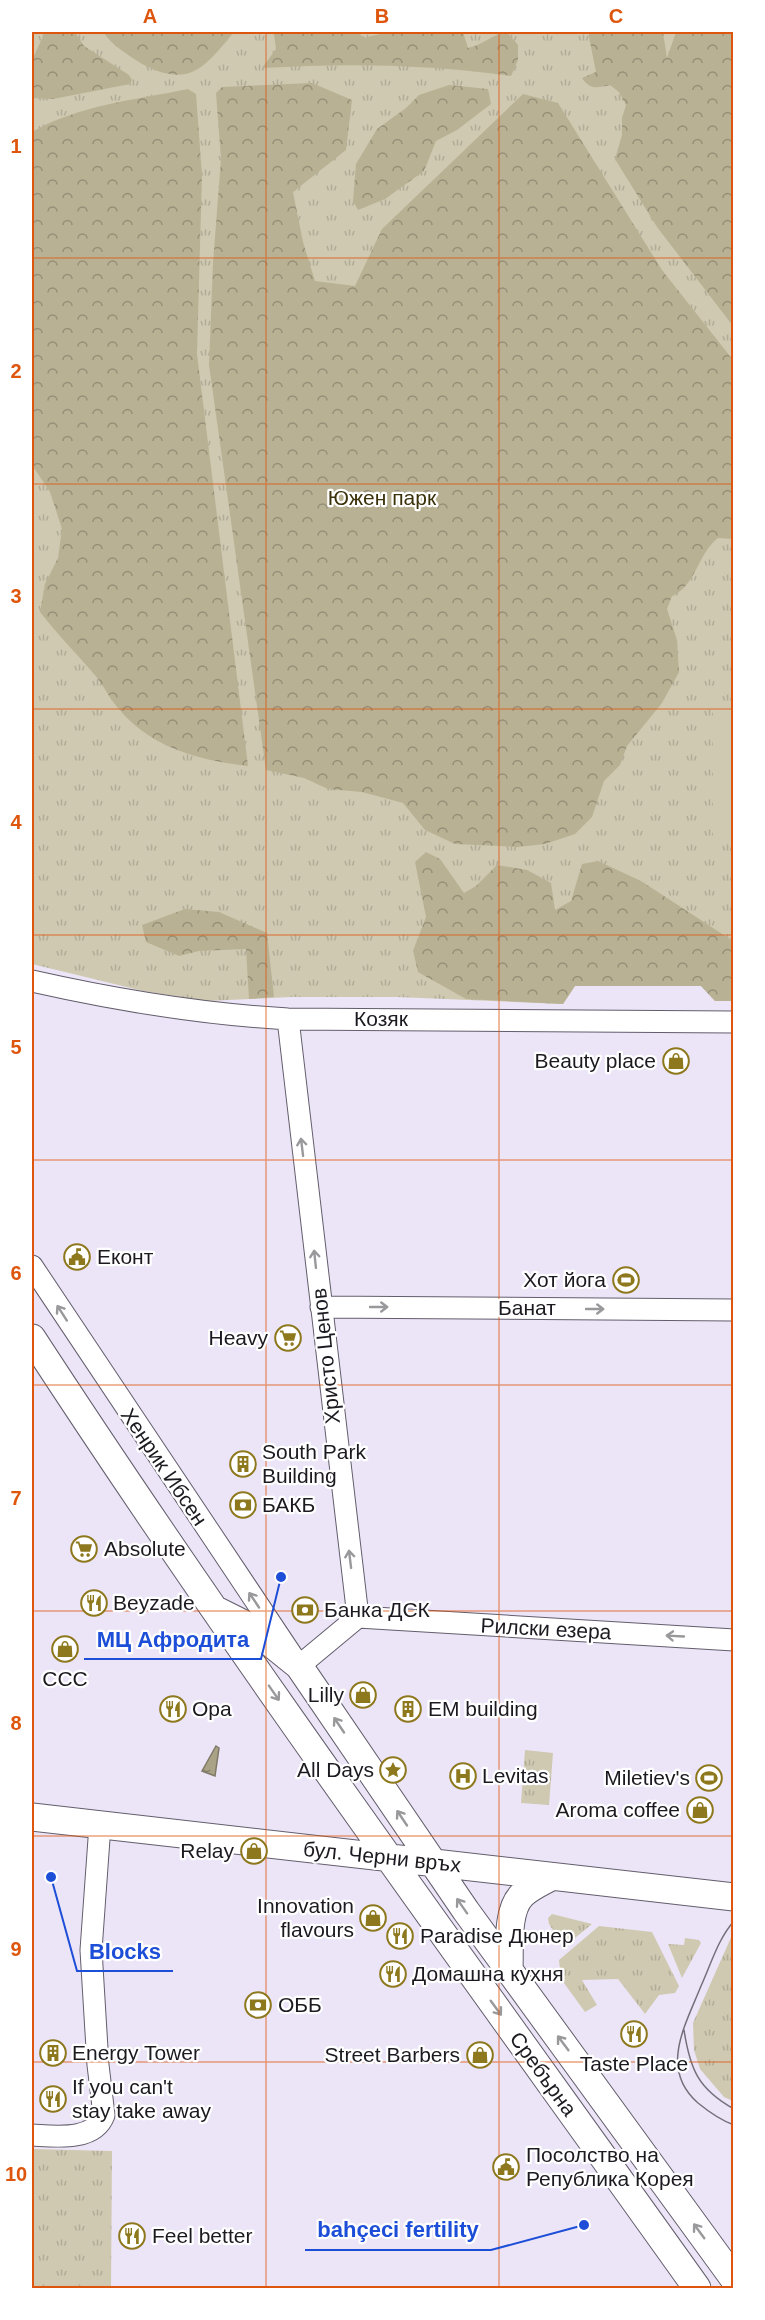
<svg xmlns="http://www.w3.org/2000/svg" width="765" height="2320" viewBox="0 0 765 2320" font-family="Arial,sans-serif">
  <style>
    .grass { fill: url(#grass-tufts) }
    .forest { fill: url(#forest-crowns) }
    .pitch { fill: #cfc9b1 }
    .water { fill: url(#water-ripples); stroke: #7f7967; stroke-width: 1.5 }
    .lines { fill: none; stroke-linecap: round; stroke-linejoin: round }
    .minor-casing { stroke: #635d6c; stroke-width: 23 }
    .major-casing { stroke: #635d6c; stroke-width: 29 }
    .minor { stroke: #fff; stroke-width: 21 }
    .major { stroke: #fff; stroke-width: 27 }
    .tram { stroke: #74707b; stroke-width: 1.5 }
    .oneway { stroke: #99989b }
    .grid { fill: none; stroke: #de560d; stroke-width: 1.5; stroke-opacity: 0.55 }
    .labels { text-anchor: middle; stroke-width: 4.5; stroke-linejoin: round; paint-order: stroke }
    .park-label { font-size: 21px; fill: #3b320a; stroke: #fff }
    .street-label { font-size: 21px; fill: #1c1a20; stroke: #fff }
    .poi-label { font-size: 21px; fill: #1c1a20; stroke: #fff; text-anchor: start }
    .leader { fill: none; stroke: #1d4ed8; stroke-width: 2 }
    .callout-dot { fill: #1d4ed8; stroke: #fff; stroke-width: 2 }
    .callout-label { font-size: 22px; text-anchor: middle; font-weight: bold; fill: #1d4ed8; stroke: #fff; stroke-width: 4.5; stroke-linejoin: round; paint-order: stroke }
    .neatline { fill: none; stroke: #de560d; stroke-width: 2 }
    .grid-label { font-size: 20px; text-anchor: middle; font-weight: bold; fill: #de560d }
  </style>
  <defs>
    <pattern id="grass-tufts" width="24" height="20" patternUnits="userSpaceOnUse" patternTransform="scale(1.5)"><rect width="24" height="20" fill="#cfc9b1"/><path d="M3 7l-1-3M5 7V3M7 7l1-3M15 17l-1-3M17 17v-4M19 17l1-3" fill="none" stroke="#b1ac98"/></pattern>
    <pattern id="forest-crowns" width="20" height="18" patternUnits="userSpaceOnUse" patternTransform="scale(1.5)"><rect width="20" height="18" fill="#b9b194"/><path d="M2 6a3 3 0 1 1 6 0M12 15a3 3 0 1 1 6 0" fill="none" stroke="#968f78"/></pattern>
    <pattern id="water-ripples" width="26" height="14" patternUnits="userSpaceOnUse" patternTransform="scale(1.5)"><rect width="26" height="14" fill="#aaa286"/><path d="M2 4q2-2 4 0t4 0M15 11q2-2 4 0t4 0" fill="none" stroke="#8a836d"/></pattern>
  </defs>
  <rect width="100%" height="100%" fill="#ece5f7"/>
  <path class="grass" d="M 32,32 L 733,32 L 733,1001 L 715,1001 L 701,986 L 575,986 L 563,1004 L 397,997 L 291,997 L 206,1001 L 143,991 L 32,964 Z
    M 525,1750 L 553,1753 L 549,1805 L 521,1803 Z
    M 552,1914 L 592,1924 L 564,1947 L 549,1924 L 548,1918 Z
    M 599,1926 L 652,1932 L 679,1986 L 675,1993 L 659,1995 L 645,2014 L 618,1979 L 582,1980 L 597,2005 L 585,2012 L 561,1979 L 559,1960 Z
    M 733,1933 L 734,1933 L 733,2101 L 724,2097 L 700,2069 L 694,2050 L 693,2023 Z
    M 685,1938 L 699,1940 L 701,1943 L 682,1978 L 668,1944 L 684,1945 Z
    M 32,2149 L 112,2151 L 111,2288 L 32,2288 Z"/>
  <path class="forest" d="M 45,32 L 75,32 L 84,46 L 129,75 L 132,80 L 130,84 L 53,99 L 32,98 L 32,60 Z
    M 103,32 L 234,32 C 205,67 190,89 142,64 C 128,55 113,46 103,32 Z
    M 271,32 L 359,32 L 363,38 L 389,32 L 463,32 L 468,48 C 483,45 492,34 507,32 L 518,45 L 518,60 L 511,76 C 427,64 346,63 262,68 L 276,49 L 274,34 Z
    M 588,32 L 663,32 L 667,58 L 676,32 L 733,32 L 733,326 L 657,227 L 615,159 L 622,135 L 622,118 L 626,105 L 619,92 L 610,85 C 597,88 590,90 582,78 L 596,72 Z
    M 312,83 L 352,100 L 346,150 L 293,192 L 303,242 L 315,281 L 355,286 L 382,229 L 523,94 L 558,103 L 662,270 L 733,360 L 733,539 L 718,538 C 698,553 696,586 672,596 L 667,609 L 677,640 L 679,672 L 662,703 L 627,746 L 620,765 L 604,781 L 592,817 L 575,834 L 545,844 L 518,847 L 455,844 L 425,830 L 403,803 L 362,792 L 328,789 L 304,778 L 266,770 L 209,365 L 213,263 L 221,159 L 216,93 L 222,87 Z
    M 449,85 L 488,89 L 491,104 L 457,130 L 436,141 L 424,171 L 385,199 L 358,210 L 353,201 L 356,164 L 377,129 L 406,108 L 419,95 Z
    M 188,89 L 196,94 L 202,175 L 197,354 L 248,766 C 198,760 151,748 118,708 C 109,698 103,684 94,674 C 76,653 57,634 40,612 L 45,584 L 58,558 L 62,529 L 50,492 L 32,465 L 32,132 C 79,105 135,100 188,89 Z
    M 426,852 L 440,859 L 464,893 L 476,886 L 497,865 L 527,870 L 551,883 L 555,910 L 571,901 L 582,864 L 598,861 L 641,881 L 733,941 L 733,1001 L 715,1001 L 701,986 L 575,986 L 563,1004 L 466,999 L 418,972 L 413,951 L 426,917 L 415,862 Z
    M 185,909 L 219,912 L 267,933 L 274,997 L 249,999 L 246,949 L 199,951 L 179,956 L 146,942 L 142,925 Z"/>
  <path class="pitch" d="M 713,706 L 733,706 L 733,840 L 713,840 Z"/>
  <path class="water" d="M 216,1746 L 219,1748 L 215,1776 L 202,1771 Z"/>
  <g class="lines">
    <g class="minor-casing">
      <path id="minor" d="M 32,981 C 116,1000 201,1014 288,1019 L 734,1022
        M 288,1019 L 358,1617
        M 32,1266 L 299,1666 L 358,1617
        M 321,1307 L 734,1310
        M 358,1617 L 734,1640
        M 32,2135 C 54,2136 94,2142 104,2115 L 98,2065 L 91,1950 L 100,1825"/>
    </g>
    <g class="major-casing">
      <path id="major" d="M 32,1338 C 243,1662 473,1974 697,2288
        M 218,1611 L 252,1628 L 299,1666 L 466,1911 L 734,2279
        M 32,1817 L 734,1897
        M 509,1970 C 510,1949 506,1911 522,1895 C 530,1887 542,1882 551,1877"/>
    </g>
    <use href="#minor" class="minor"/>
    <use href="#major" class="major"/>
    <path class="tram" d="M 734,1921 C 718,1939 711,1964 701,1986 C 685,2026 659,2069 698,2103 C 709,2112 720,2120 734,2125
      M 684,2030 C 690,2069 698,2089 734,2109"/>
  </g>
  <defs><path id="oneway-shaft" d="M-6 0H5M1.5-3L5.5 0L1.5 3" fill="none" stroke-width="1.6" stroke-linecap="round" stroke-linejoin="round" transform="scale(1.5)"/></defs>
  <g class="oneway">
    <use href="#oneway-shaft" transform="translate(302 1147) rotate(-97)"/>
    <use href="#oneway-shaft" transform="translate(315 1259) rotate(-96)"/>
    <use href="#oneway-shaft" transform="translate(379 1307)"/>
    <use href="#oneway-shaft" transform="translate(595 1309)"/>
    <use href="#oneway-shaft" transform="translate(62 1313) rotate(-123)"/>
    <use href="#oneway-shaft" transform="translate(350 1559) rotate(-97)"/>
    <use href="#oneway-shaft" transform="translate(254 1600) rotate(-124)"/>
    <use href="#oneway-shaft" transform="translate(675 1636) rotate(-177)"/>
    <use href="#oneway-shaft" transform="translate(274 1693) rotate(55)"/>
    <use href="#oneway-shaft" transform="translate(339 1725) rotate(-124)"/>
    <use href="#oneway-shaft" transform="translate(402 1818) rotate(-124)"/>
    <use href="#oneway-shaft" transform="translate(462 1906) rotate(-125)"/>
    <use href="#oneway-shaft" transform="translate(496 2008) rotate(54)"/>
    <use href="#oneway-shaft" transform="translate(563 2043) rotate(-127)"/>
    <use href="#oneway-shaft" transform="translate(699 2231) rotate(-126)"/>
  </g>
  <path class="grid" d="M 266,32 L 266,2288M 499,32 L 499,2288M 32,258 L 734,258M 32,484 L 734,484M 32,709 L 734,709M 32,935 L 734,935M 32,1160 L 734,1160M 32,1385 L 734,1385M 32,1611 L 734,1611M 32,1836 L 734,1836M 32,2062 L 734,2062"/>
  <defs>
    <g id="shop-ring" transform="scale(1.35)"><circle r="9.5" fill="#fff" stroke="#8e781d" stroke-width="1.5"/><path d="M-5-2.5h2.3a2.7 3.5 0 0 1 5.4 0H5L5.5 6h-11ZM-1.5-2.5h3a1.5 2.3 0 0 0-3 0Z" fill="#8e781d"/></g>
    <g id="civic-ring" transform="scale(1.35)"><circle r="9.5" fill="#fff" stroke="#8e781d" stroke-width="1.5"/><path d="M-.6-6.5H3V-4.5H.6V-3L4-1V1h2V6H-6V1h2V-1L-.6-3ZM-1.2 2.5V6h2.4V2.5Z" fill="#8e781d"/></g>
    <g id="stadium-ring" transform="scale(1.35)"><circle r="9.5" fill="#fff" stroke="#8e781d" stroke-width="1.5"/><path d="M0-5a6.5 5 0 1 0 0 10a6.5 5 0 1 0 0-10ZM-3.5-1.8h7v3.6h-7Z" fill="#8e781d"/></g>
    <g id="supermarket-ring" transform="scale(1.35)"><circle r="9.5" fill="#fff" stroke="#8e781d" stroke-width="1.5"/><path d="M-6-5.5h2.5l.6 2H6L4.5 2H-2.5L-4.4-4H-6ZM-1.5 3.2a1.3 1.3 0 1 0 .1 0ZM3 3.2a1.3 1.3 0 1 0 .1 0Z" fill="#8e781d"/></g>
    <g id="building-ring" transform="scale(1.35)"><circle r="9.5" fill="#fff" stroke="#8e781d" stroke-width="1.5"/><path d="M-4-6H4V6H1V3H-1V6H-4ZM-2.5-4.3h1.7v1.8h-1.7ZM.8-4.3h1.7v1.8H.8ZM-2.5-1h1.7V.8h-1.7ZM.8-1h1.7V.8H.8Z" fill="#8e781d"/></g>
    <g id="bank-ring" transform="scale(1.35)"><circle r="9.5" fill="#fff" stroke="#8e781d" stroke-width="1.5"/><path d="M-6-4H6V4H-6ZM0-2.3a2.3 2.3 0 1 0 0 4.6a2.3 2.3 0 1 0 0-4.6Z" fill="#8e781d"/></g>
    <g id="restaurant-ring" transform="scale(1.35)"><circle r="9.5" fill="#fff" stroke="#8e781d" stroke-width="1.5"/><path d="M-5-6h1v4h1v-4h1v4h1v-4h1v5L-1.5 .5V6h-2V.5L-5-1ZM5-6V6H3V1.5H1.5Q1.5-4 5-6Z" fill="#8e781d"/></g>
    <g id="sight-ring" transform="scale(1.35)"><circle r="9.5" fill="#fff" stroke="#8e781d" stroke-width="1.5"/><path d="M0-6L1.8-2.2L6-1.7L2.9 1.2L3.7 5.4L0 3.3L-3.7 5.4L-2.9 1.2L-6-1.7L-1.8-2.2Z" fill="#8e781d"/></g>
    <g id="hospital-ring" transform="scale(1.35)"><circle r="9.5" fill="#fff" stroke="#8e781d" stroke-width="1.5"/><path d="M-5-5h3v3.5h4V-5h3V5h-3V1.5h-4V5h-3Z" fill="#8e781d"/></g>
  </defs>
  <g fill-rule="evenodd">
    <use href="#shop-ring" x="676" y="1061"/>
    <use href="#civic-ring" x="77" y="1257"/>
    <use href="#stadium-ring" x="626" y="1280"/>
    <use href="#supermarket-ring" x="288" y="1338"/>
    <use href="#building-ring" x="243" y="1464"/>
    <use href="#bank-ring" x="243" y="1505"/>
    <use href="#supermarket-ring" x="84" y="1549"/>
    <use href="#restaurant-ring" x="94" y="1603"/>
    <use href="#bank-ring" x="305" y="1610"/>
    <use href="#shop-ring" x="65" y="1649"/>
    <use href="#shop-ring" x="363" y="1695"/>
    <use href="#restaurant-ring" x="173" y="1709"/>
    <use href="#building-ring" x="408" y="1709"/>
    <use href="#sight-ring" x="393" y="1770"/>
    <use href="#hospital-ring" x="463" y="1776"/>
    <use href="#stadium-ring" x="709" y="1778"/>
    <use href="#shop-ring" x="700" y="1810"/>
    <use href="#shop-ring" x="254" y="1851"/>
    <use href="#shop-ring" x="373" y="1918"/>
    <use href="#restaurant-ring" x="400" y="1936"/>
    <use href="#restaurant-ring" x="393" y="1974"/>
    <use href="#bank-ring" x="258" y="2005"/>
    <use href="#restaurant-ring" x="634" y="2034"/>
    <use href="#building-ring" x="53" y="2053"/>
    <use href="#shop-ring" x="480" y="2055"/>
    <use href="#restaurant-ring" x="53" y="2099"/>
    <use href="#civic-ring" x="506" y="2167"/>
    <use href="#restaurant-ring" x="132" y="2236"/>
  </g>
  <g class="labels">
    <g class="park-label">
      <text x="382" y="505">Южен парк</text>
    </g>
    <g class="street-label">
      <text x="381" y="1026">Козяк</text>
      <text x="527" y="1315">Банат</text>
      <text transform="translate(326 1356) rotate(-96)" y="7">Христо Ценов</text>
      <text transform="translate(164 1467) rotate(56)" y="7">Хенрик Ибсен</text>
      <text transform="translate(546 1629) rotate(3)" y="7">Рилски езера</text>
      <text transform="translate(382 1857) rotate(6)" y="7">бул. Черни връх</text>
      <text transform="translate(543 2074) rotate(54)" y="7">Сребърна</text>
    </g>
    <g class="poi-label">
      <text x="656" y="1068" text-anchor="end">Beauty place</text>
      <text x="97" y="1264">Еконт</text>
      <text x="606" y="1287" text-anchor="end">Хот йога</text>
      <text x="268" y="1345" text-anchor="end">Heavy</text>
      <text x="262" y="1459">South Park<tspan x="262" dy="24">Building</tspan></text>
      <text x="262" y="1512">БАКБ</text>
      <text x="104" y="1556">Absolute</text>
      <text x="113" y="1610">Beyzade</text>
      <text x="324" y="1617">Банка ДСК</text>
      <text x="65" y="1686" text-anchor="middle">CCC</text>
      <text x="344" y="1702" text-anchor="end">Lilly</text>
      <text x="192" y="1716">Opa</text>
      <text x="428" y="1716">EM building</text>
      <text x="374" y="1777" text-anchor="end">All Days</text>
      <text x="482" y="1783">Levitas</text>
      <text x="690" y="1785" text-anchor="end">Miletiev's</text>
      <text x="680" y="1817" text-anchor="end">Aroma coffee</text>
      <text x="234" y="1858" text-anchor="end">Relay</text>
      <text x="354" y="1913" text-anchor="end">Innovation<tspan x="354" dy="24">flavours</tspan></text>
      <text x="420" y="1943">Paradise Дюнер</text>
      <text x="412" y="1981">Домашна кухня</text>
      <text x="278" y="2012">ОББ</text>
      <text x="72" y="2060">Energy Tower</text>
      <text x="460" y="2062" text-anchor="end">Street Barbers</text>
      <text x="634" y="2071" text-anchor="middle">Taste Place</text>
      <text x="72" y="2094">If you can't<tspan x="72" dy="24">stay take away</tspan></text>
      <text x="526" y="2162">Посолство на<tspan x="526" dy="24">Република Корея</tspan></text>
      <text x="152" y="2243">Feel better</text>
    </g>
  </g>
  <path class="leader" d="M281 1577L261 1659H84M51 1877L77 1971H173M584 2225L491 2250H305"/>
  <g class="callout-dot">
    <circle cx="281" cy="1577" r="6"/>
    <circle cx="51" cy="1877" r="6"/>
    <circle cx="584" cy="2225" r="6"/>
  </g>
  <g class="callout-label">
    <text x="173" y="1647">МЦ Афродита</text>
    <text x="125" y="1959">Blocks</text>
    <text x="398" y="2237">bahçeci fertility</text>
  </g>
  <rect width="765" height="2320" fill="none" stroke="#ffffff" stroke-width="66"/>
  <rect x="33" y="33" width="699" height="2254" class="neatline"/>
  <g class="grid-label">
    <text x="150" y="23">A</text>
    <text x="382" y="23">B</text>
    <text x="616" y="23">C</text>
    <text x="16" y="153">1</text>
    <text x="16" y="378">2</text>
    <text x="16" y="603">3</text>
    <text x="16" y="829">4</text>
    <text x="16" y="1054">5</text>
    <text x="16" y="1280">6</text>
    <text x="16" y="1505">7</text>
    <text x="16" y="1730">8</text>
    <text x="16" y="1956">9</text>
    <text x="16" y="2181">10</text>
  </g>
</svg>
